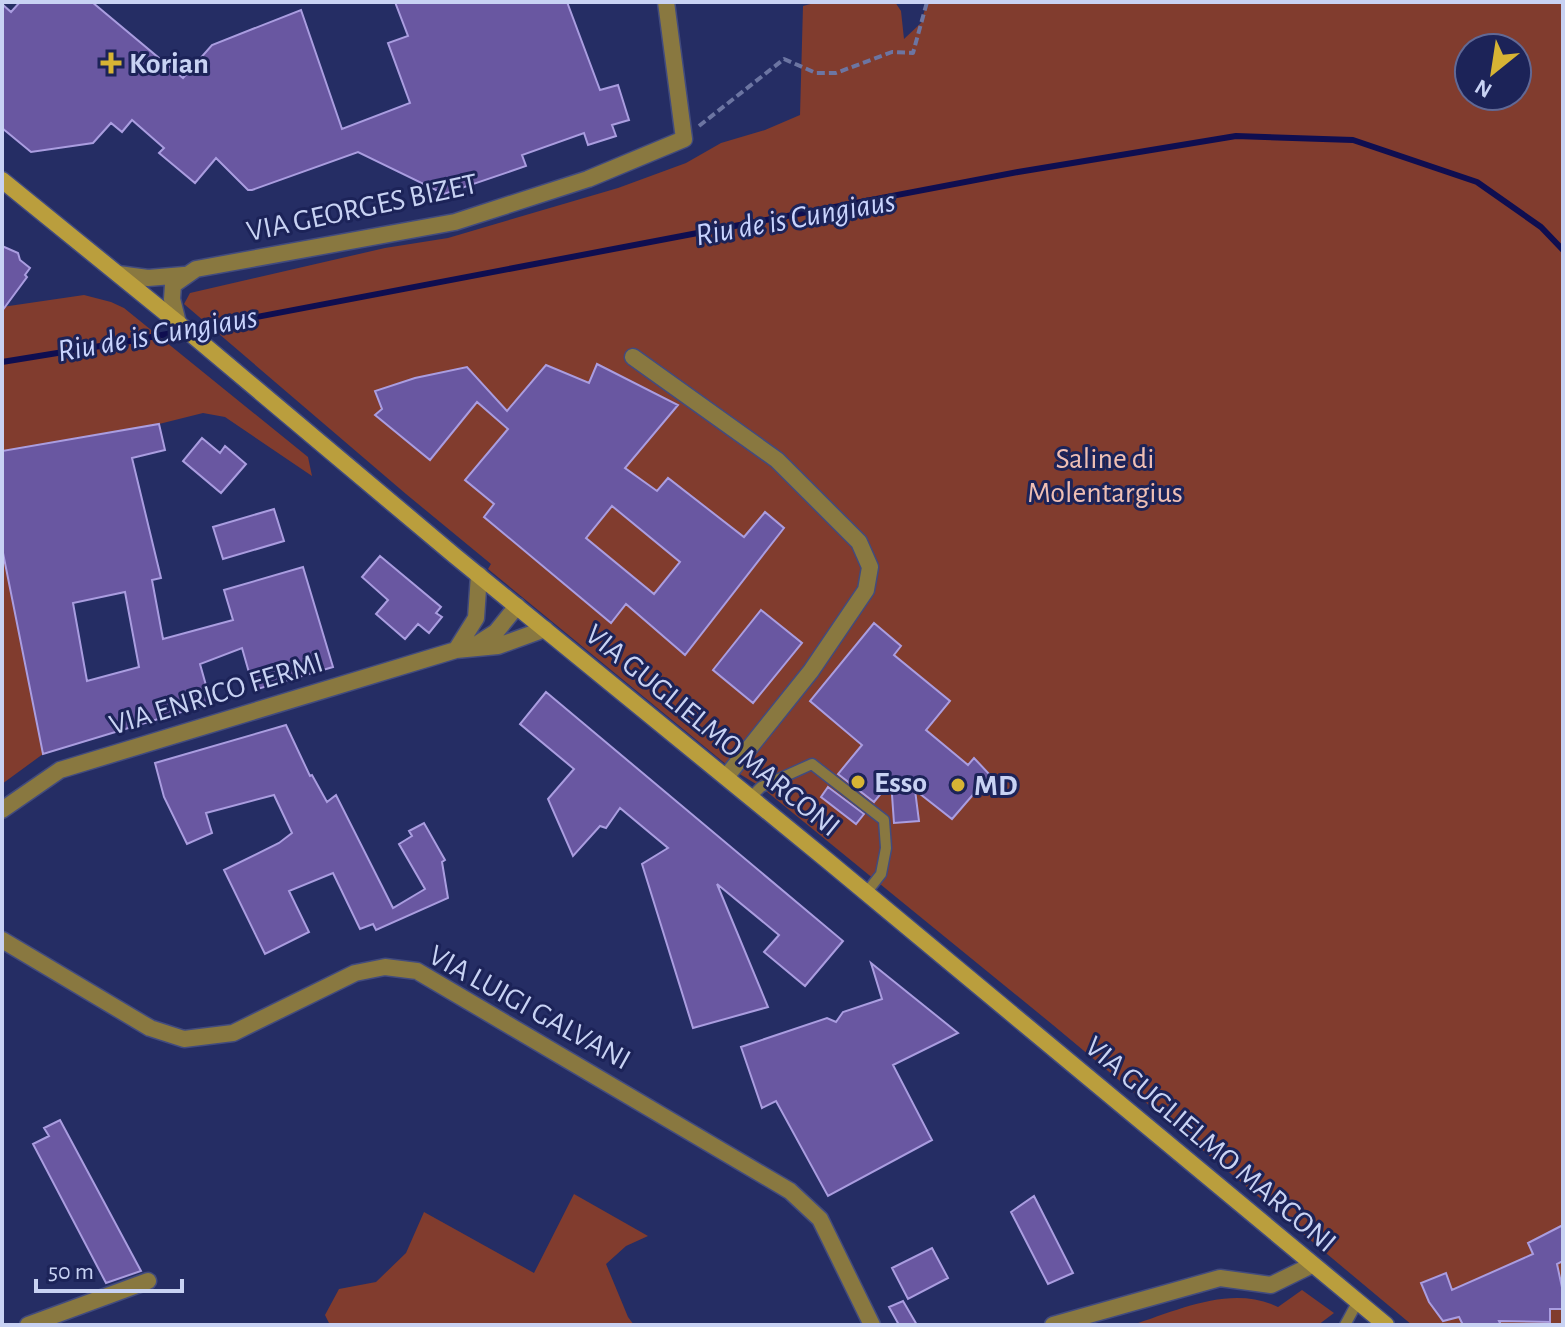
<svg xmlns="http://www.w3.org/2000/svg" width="1565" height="1327" viewBox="0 0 1565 1327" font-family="'Alegreya Sans',sans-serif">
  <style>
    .green { fill: #813c2e; fill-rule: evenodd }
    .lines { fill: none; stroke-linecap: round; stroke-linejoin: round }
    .stream { stroke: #0f0e50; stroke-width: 6 }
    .building { fill: #6957a1; stroke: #aa9de0; stroke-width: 2; fill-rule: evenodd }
    .service-casing { stroke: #424b7e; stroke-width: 13 }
    .minor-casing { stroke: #424b7e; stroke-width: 19 }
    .secondary-casing { stroke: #424b7e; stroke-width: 19 }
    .path { stroke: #6c75a2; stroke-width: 4; stroke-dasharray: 8 4; stroke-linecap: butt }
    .service { stroke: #897840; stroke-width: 10 }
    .minor { stroke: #897840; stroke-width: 16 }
    .secondary { stroke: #ba9e3d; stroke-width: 16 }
    .poi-dot { fill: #d7b434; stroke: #1c2358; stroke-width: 3 }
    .labels { text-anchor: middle; stroke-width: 6; stroke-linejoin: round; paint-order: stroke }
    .poi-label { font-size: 30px; font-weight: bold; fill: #c8d2f3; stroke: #1c2358; text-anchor: start }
    .street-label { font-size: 30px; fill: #c8d2f3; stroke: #1c2358 }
    .park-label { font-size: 30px; fill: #efbfb4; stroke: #1c2358 }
    .water-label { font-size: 32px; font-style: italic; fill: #c9d4fe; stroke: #1c2358 }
  </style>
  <rect width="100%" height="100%" fill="#252d64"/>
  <path class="green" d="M 818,2 L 895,2 L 901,11 L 904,39 L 921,23 L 927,2 L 1563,2 L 1563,1325 L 1412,1325 L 1053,1025 L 761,787 L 733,770 L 488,569 L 491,564 L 406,494 L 184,304 L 190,293 L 385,248 L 448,238 L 618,188 L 686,163 L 721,143 L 765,130 L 800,115 L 803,6 ZM 1469,48 L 1517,48 L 1517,96 L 1469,96 Z
    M 84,295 L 111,302 L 124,308 L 308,457 L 312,476 L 225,417 L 203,413 L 159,424 L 2,451 L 2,307 Z
    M 2,548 L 43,754 L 2,784 Z
    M 574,1194 L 648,1236 L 626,1246 L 606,1264 L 628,1317 L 634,1325 L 330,1325 L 325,1315 L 339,1289 L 376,1282 L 406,1253 L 424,1212 L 534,1273 Z
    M 1302,1290 L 1334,1313 L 1318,1325 L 1132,1325 C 1178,1310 1232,1284 1278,1307 Z"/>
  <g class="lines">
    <path class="stream" d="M 2,362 L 125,342 L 1018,172 L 1236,136 L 1353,140 L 1477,182 L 1541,227 L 1563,250"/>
  </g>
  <path class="building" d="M 20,2 L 92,2 L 183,78 L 212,45 L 301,10 L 342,129 L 410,103 L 388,43 L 408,36 L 395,2 L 567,2 L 600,90 L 618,85 L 629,120 L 612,125 L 616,136 L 588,145 L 584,133 L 522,155 L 526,166 L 444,194 L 358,152 L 252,190 L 248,190 L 216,158 L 195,183 L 159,153 L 164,148 L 132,120 L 122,132 L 111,123 L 93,143 L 31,152 L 2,128 L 2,4 L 11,12 Z
    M 2,246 L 18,253 L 20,260 L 30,268 L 25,275 L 27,277 L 2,311 Z
    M 597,364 L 678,405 L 625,468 L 657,491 L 668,478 L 744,537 L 765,512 L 784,528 L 685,655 L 626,604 L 611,623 L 484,517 L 494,504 L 465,480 L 508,429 L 477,402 L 430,460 L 375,415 L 382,409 L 375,391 L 415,378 L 467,367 L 507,411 L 546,365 L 589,383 ZM 612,506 L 680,562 L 654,594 L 586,538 Z
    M 159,424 L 165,450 L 132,458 L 161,578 L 152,580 L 163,639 L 233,620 L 224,590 L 303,567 L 333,667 L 254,690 L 242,648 L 200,664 L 211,703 L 43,754 L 2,548 L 2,451 ZM 125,592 L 139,667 L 87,681 L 73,603 Z
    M 202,438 L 220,453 L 225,446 L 246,464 L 221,493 L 183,461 Z
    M 274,509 L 284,541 L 223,559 L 213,527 Z
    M 380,556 L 441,607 L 436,613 L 442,617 L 429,633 L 418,624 L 405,639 L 376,614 L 388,600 L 362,577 Z
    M 761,610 L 802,643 L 753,703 L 713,670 Z
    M 874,623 L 901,646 L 894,655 L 950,701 L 926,730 L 968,765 L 974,758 L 990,775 L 952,819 L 915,790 L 919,821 L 894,823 L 891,781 L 874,802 L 838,774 L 862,745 L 810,701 Z
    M 546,692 L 843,941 L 805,986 L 764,952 L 779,935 L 717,884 L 768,1007 L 693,1028 L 642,864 L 668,848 L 620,808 L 606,828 L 600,826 L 573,856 L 548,799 L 574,769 L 520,724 Z
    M 286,725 L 310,776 L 312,775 L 327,802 L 336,795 L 393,908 L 425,889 L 399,844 L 412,836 L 409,831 L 424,823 L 445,860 L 442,862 L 448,898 L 376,930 L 373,924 L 360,929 L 333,873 L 289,891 L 309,932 L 265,954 L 224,870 L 279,843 L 292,833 L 274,795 L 206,813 L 212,833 L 187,844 L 164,797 L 155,763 Z
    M 828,787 L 864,814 L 856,824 L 821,797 Z
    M 871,963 L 958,1033 L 893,1065 L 932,1140 L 828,1196 L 776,1101 L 762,1108 L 741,1047 L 827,1018 L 836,1022 L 843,1012 L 882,999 Z
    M 60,1120 L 141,1271 L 106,1283 L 33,1144 L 49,1136 L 44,1128 Z
    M 1034,1196 L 1073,1273 L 1048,1284 L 1011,1212 Z
    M 1563,1225 L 1563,1261 L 1557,1264 L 1563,1292 L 1563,1309 L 1550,1309 L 1550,1322 L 1499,1321 L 1501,1325 L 1463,1325 L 1459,1317 L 1443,1321 L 1429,1302 L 1421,1283 L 1446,1273 L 1452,1290 L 1533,1254 L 1528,1243 Z
    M 932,1248 L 948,1278 L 908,1299 L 892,1268 Z
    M 903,1301 L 917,1325 L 899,1325 L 889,1307 Z"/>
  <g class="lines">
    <g class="service-casing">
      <path id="service" d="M 750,798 L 761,787 L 812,764 L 884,820 L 886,848 L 881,874 L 866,893
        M 1345,1325 L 1358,1301"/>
    </g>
    <g class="minor-casing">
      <path id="minor" d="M 118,274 L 148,278 L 184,275
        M 178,323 L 172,299 L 173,285 L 196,269 L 455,222 L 588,179 L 684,139 L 666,2
        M 633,357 L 777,460 L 859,542 L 870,567 L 866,590 L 811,671 L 726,777
        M 474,646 L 496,632 L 517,606
        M 456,650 L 476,618 L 479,575
        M 2,810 L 60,770 L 456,650 L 498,646 L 545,629
        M 2,940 L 150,1028 L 184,1039 L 233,1033 L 355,973 L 385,967 L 417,971 L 790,1191 L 820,1219 L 872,1325
        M 28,1325 L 148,1281
        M 1053,1325 L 1220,1278 L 1271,1285 L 1312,1265"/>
    </g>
    <g class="secondary-casing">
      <path id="secondary" d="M 2,180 L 178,323 L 455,556 L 828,861 L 1386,1325"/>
    </g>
    <path class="path" d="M 699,126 L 784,59 L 816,73 L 836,73 L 892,52 L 913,53 L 927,2"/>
    <use href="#service" class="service"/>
    <use href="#minor" class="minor"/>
    <use href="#secondary" class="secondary"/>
  </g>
  <g class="poi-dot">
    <path d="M107 51h8v8h8v8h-8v8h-8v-8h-8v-8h8z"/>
    <circle cx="858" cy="782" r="8"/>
    <circle cx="958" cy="785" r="8"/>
  </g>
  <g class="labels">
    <g class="poi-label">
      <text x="129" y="73">Korian</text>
      <text x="874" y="792">Esso</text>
      <text x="974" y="795">MD</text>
    </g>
    <g class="street-label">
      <text transform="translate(362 207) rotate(-12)" y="10">VIA GEORGES BIZET</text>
      <text transform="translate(216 693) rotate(-17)" y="10">VIA ENRICO FERMI</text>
      <text transform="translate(713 730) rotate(39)" y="10">VIA GUGLIELMO MARCONI</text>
      <text transform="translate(530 1007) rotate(29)" y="10">VIA LUIGI GALVANI</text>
      <text transform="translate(1211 1144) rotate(40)" y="10">VIA GUGLIELMO MARCONI</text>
    </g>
    <g class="park-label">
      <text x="1105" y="468">Saline di<tspan x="1105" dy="34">Molentargius</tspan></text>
    </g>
    <g class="water-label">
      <text transform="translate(795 217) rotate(-10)" y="11">Riu de is Cungiaus</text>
      <text transform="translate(157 333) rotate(-10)" y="11">Riu de is Cungiaus</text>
    </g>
  </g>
  <rect width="1565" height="1327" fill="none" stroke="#c8d2f3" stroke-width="8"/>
  <g transform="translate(1493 72) rotate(210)"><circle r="38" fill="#1c2358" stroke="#616996" stroke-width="2"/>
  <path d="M0-6L14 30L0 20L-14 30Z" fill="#d7b434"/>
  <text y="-12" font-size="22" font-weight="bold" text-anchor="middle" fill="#c8d2f3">N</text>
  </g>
  <path d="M36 1279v12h146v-12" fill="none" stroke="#c8d2f3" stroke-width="4"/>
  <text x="48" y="1279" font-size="24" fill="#c8d2f3" stroke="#1c2358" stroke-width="6" paint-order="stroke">50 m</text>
</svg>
